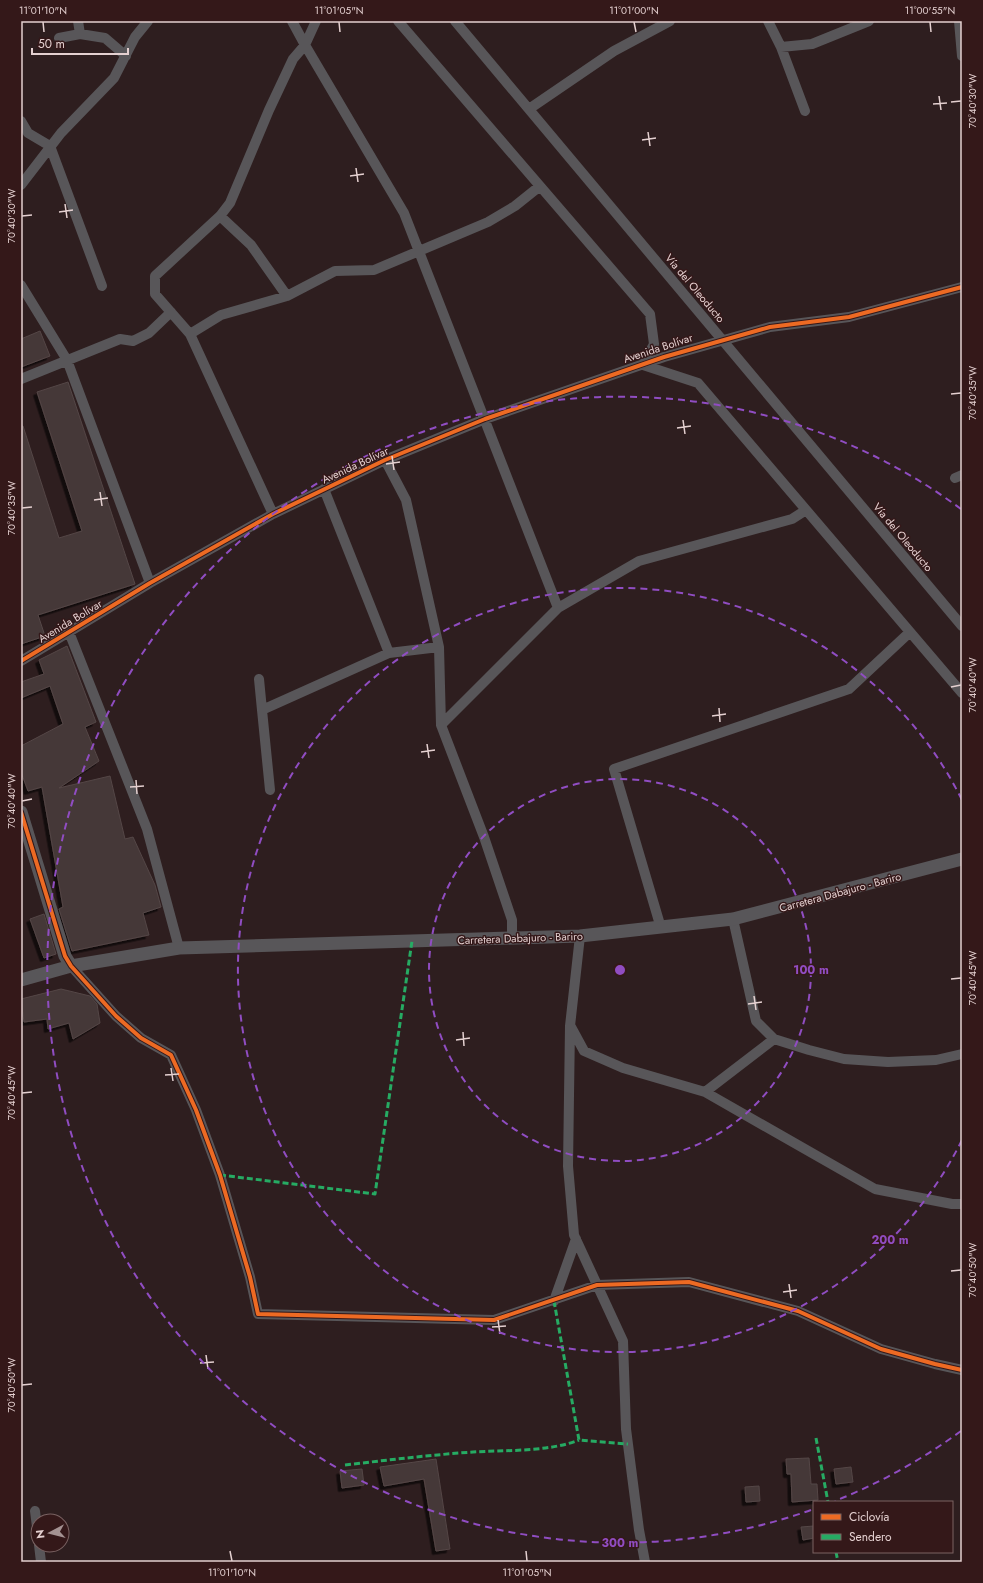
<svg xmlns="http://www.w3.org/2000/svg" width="983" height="1583" viewBox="0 0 983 1583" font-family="Jost,sans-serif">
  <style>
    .building { fill: #453838; stroke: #544646; filter: url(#shadow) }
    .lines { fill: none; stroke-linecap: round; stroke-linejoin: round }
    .minor { stroke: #585659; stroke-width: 10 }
    .tertiary { stroke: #585659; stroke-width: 13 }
    .quiet { stroke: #26ab63; stroke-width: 3; stroke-dasharray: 6 3; stroke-linecap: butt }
    .cycleway-casing { stroke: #341819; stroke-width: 6 }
    .cycleway { stroke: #ed6a23; stroke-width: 4 }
    .ticks { fill: none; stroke: #e4d0d0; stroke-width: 1.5 }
    .ring { fill: none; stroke: #904dc2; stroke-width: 2; stroke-dasharray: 7 5 }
    .labels { text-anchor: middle; stroke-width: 3; stroke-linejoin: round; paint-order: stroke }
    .street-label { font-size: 11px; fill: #e4d0d0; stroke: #341819 }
    .centre { fill: #904dc2; stroke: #341819; stroke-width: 2 }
    .ring-label { font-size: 12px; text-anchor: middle; font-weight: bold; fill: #904dc2; stroke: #341819; stroke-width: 3; stroke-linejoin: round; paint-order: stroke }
    .neatline { fill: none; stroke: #e4d0d0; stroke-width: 1.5 }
    .ticks-label { font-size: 10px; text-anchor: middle; fill: #e4d0d0 }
  </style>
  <defs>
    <filter id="shadow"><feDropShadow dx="-3.5" dy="3.5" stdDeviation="0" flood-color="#0009"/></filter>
  </defs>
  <rect width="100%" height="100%" fill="#2e1e1f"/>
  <path class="building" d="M 40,331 L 50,356 L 21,367 L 21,339 Z
    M 68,382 L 135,584 L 38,615 L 45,636 L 21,644 L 21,426 L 23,426 L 59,538 L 82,531 L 37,392 Z
    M 67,646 L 96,722 L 85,727 L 99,761 L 59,788 L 110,776 L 125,839 L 133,837 L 155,885 L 161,907 L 143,913 L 149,935 L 72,951 L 59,909 L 63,907 L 42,787 L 28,791 L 21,772 L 21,746 L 63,724 L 50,686 L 21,698 L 21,682 L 44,674 L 39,660 Z
    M 44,914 L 56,954 L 44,958 L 30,919 Z
    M 61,989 L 90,996 L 97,1004 L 100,1023 L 73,1039 L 69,1023 L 48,1029 L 47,1019 L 24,1022 L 21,999 Z
    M 809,1458 L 811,1484 L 817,1484 L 818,1500 L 792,1502 L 791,1474 L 787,1474 L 786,1459 Z
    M 436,1459 L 450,1549 L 436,1551 L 424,1479 L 384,1486 L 380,1467 Z
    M 851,1467 L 853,1482 L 836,1484 L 834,1469 Z
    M 362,1469 L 364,1485 L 342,1488 L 340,1471 Z
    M 759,1486 L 760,1501 L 746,1502 L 745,1487 Z
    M 814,1526 L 814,1538 L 803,1540 L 801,1527 Z"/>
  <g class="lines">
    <path class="minor" d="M 78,21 L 80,34
      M 292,21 L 305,45 L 404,213 L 558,608
      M 398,21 L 650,314 L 654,344 L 643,365 L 698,383 L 962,693
      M 455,21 L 962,626
      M 768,21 L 781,47 L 812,44 L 869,21
      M 959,21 L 962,56
      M 59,38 L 80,34 L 105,38 L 126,56
      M 781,47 L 805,111
      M 529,109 L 614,51 L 670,21
      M 21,121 L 28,133 L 50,146 L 102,286
      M 21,185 L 61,133 L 114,78 L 135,37 L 148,21
      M 220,216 L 251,245 L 287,296
      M 21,285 L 67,360 L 150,583
      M 190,334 L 221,315 L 287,296 L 335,271 L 374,270 L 488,222 L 515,206 L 540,186
      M 21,379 L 120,339 L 133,341 L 149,333 L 171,312
      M 385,460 L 406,500 L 439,647 L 441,725
      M 955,478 L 962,475
      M 324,489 L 389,653
      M 273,514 L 190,334 L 155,294 L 155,276 L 220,216 L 230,203 L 269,110 L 293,59 L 305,45 L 316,21
      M 69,632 L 147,829 L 179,948
      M 21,661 L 150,583 L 273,514 L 385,460 L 485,419 L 664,357 L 770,327 L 849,317 L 962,287
      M 259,679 L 262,710 L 389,653 L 439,647
      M 262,710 L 270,790
      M 733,919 L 756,1021 L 774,1039 L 809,1050 L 844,1059 L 888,1062 L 936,1060 L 962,1054
      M 661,928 L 614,769 L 849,689 L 910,632
      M 580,936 L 570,1026 L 568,1166 L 574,1235 L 623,1341 L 626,1429 L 639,1530 L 645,1562
      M 512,938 L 512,920 L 484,837 L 441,725 L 558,608 L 639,561 L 792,519 L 806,510
      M 71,966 L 116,1016 L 141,1038 L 171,1055 L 196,1110 L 220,1175 L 250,1277 L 258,1314 L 494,1320 L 597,1285 L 689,1282 L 798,1311 L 881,1349 L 935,1364 L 962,1370
      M 571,1027 L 584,1051 L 623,1068 L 705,1092 L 774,1039
      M 705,1092 L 875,1189 L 952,1204 L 962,1204
      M 554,1301 L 576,1239
      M 35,1511 L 38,1535
      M 39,1545 L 41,1562"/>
    <path class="tertiary" d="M 21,812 L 65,956 L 71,966
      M 21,980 L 71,966 L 179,948 L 580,936 L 733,919 L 962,859"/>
    <path class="quiet" d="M 220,1175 L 375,1194 L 412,941
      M 554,1301 L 579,1440 L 628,1444
      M 816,1438 L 828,1502
      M 345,1465 C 388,1460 430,1455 473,1452 C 505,1450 549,1452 579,1440
      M 836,1552 L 838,1562"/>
    <g class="cycleway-casing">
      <path id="cycleway" d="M 21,661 L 150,583 L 273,514 L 385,460 L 485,419 L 664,357 L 770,327 L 849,317 L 962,287
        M 21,812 L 65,956 L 71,966 L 116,1016 L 141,1038 L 171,1055 L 196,1110 L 220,1175 L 250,1277 L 258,1314 L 494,1320 L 597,1285 L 689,1282 L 798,1311 L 881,1349 L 935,1364 L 962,1370"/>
    </g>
    <use href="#cycleway" class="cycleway"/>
  </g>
  <path class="ticks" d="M 43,22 L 44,32M 339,22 L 340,32M 634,22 L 636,32M 930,22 L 931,32M 939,96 L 941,110M 951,102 L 961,101M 933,104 L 947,103M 648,132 L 650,146M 642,140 L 656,138M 356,168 L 358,182M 350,176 L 364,174M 65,204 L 67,218M 59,212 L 73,210M 22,216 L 32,215M 951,394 L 961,393M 683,420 L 685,434M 677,428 L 691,426M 392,456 L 394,470M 386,464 L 400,462M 100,492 L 102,506M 94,500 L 108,498M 22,508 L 32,507M 951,687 L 961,685M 719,708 L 720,722M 712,716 L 726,714M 427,744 L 429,758M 421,752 L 435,750M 136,780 L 137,794M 130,787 L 144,786M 22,801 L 32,799M 951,979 L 961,978M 754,996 L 756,1010M 748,1004 L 762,1002M 463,1032 L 464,1046M 456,1040 L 470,1038M 171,1068 L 173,1081M 165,1075 L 179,1074M 22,1093 L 32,1092M 951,1271 L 961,1270M 789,1284 L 791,1298M 783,1292 L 797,1290M 498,1320 L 500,1334M 492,1327 L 506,1326M 206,1355 L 208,1369M 200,1363 L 214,1362M 22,1385 L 32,1384M 230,1551 L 232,1561M 526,1551 L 527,1561"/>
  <g class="ring">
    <circle cx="620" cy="970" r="191"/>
    <path d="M962 1140A382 382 0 1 1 962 800"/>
    <path d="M961 1431A573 573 0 0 1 835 1501M811 1510A573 573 0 1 1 961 509"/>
  </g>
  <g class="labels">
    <g class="street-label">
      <text transform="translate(695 288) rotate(50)" y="4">Vía del Oleoducto</text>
      <text transform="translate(658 348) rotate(-18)" y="4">Avenida Bolívar</text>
      <text transform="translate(355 465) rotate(-25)" y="4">Avenida Bolívar</text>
      <text transform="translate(903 537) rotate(50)" y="4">Vía del Oleoducto</text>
      <text transform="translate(70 621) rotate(-31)" y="4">Avenida Bolívar</text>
      <text transform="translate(840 892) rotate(-15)" y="4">Carretera Dabajuro - Bariro</text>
      <text transform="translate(520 938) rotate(-2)" y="4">Carretera Dabajuro - Bariro</text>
    </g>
  </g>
  <circle cx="620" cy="970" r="6" class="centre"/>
  <g class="ring-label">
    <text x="811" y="974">100 m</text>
    <text x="890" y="1244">200 m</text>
    <text x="620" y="1547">300 m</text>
  </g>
  <rect width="983" height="1583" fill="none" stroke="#341819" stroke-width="44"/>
  <rect x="813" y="1501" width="140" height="52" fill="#341819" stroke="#7a6262"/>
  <rect x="821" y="1514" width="20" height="6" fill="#ed6a23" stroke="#7a6262"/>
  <text x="849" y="1521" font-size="12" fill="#e4d0d0">Ciclovía</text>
  <rect x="821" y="1534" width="20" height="6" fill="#26ab63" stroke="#7a6262"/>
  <text x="849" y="1541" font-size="12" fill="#e4d0d0">Sendero</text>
  <g transform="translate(50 1533) rotate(263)"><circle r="19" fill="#341819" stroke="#7a6262"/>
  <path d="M0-3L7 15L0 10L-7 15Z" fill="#a49292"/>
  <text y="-6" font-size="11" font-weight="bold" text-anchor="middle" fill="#e4d0d0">N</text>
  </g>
  <path d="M32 48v6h96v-6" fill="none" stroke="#e4d0d0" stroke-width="2"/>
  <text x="38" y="48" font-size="12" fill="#e4d0d0" stroke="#341819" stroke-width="3" paint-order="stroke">50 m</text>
  <rect x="22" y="22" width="939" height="1539" class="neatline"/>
  <g class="ticks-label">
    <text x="43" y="14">11°01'10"N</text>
    <text x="339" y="14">11°01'05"N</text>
    <text x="634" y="14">11°01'00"N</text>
    <text x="930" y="14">11°00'55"N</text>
    <text transform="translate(972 101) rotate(-90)" y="4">70°40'30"W</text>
    <text transform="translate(11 216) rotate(-90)" y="4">70°40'30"W</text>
    <text transform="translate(972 393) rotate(-90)" y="4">70°40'35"W</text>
    <text transform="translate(11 508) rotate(-90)" y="4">70°40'35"W</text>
    <text transform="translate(972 685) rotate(-90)" y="4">70°40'40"W</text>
    <text transform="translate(11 801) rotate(-90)" y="4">70°40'40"W</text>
    <text transform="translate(972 978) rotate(-90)" y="4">70°40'45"W</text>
    <text transform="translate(11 1093) rotate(-90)" y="4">70°40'45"W</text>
    <text transform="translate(972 1270) rotate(-90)" y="4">70°40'50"W</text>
    <text transform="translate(11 1385) rotate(-90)" y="4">70°40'50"W</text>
    <text x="232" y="1576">11°01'10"N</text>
    <text x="527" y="1576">11°01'05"N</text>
  </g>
</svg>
